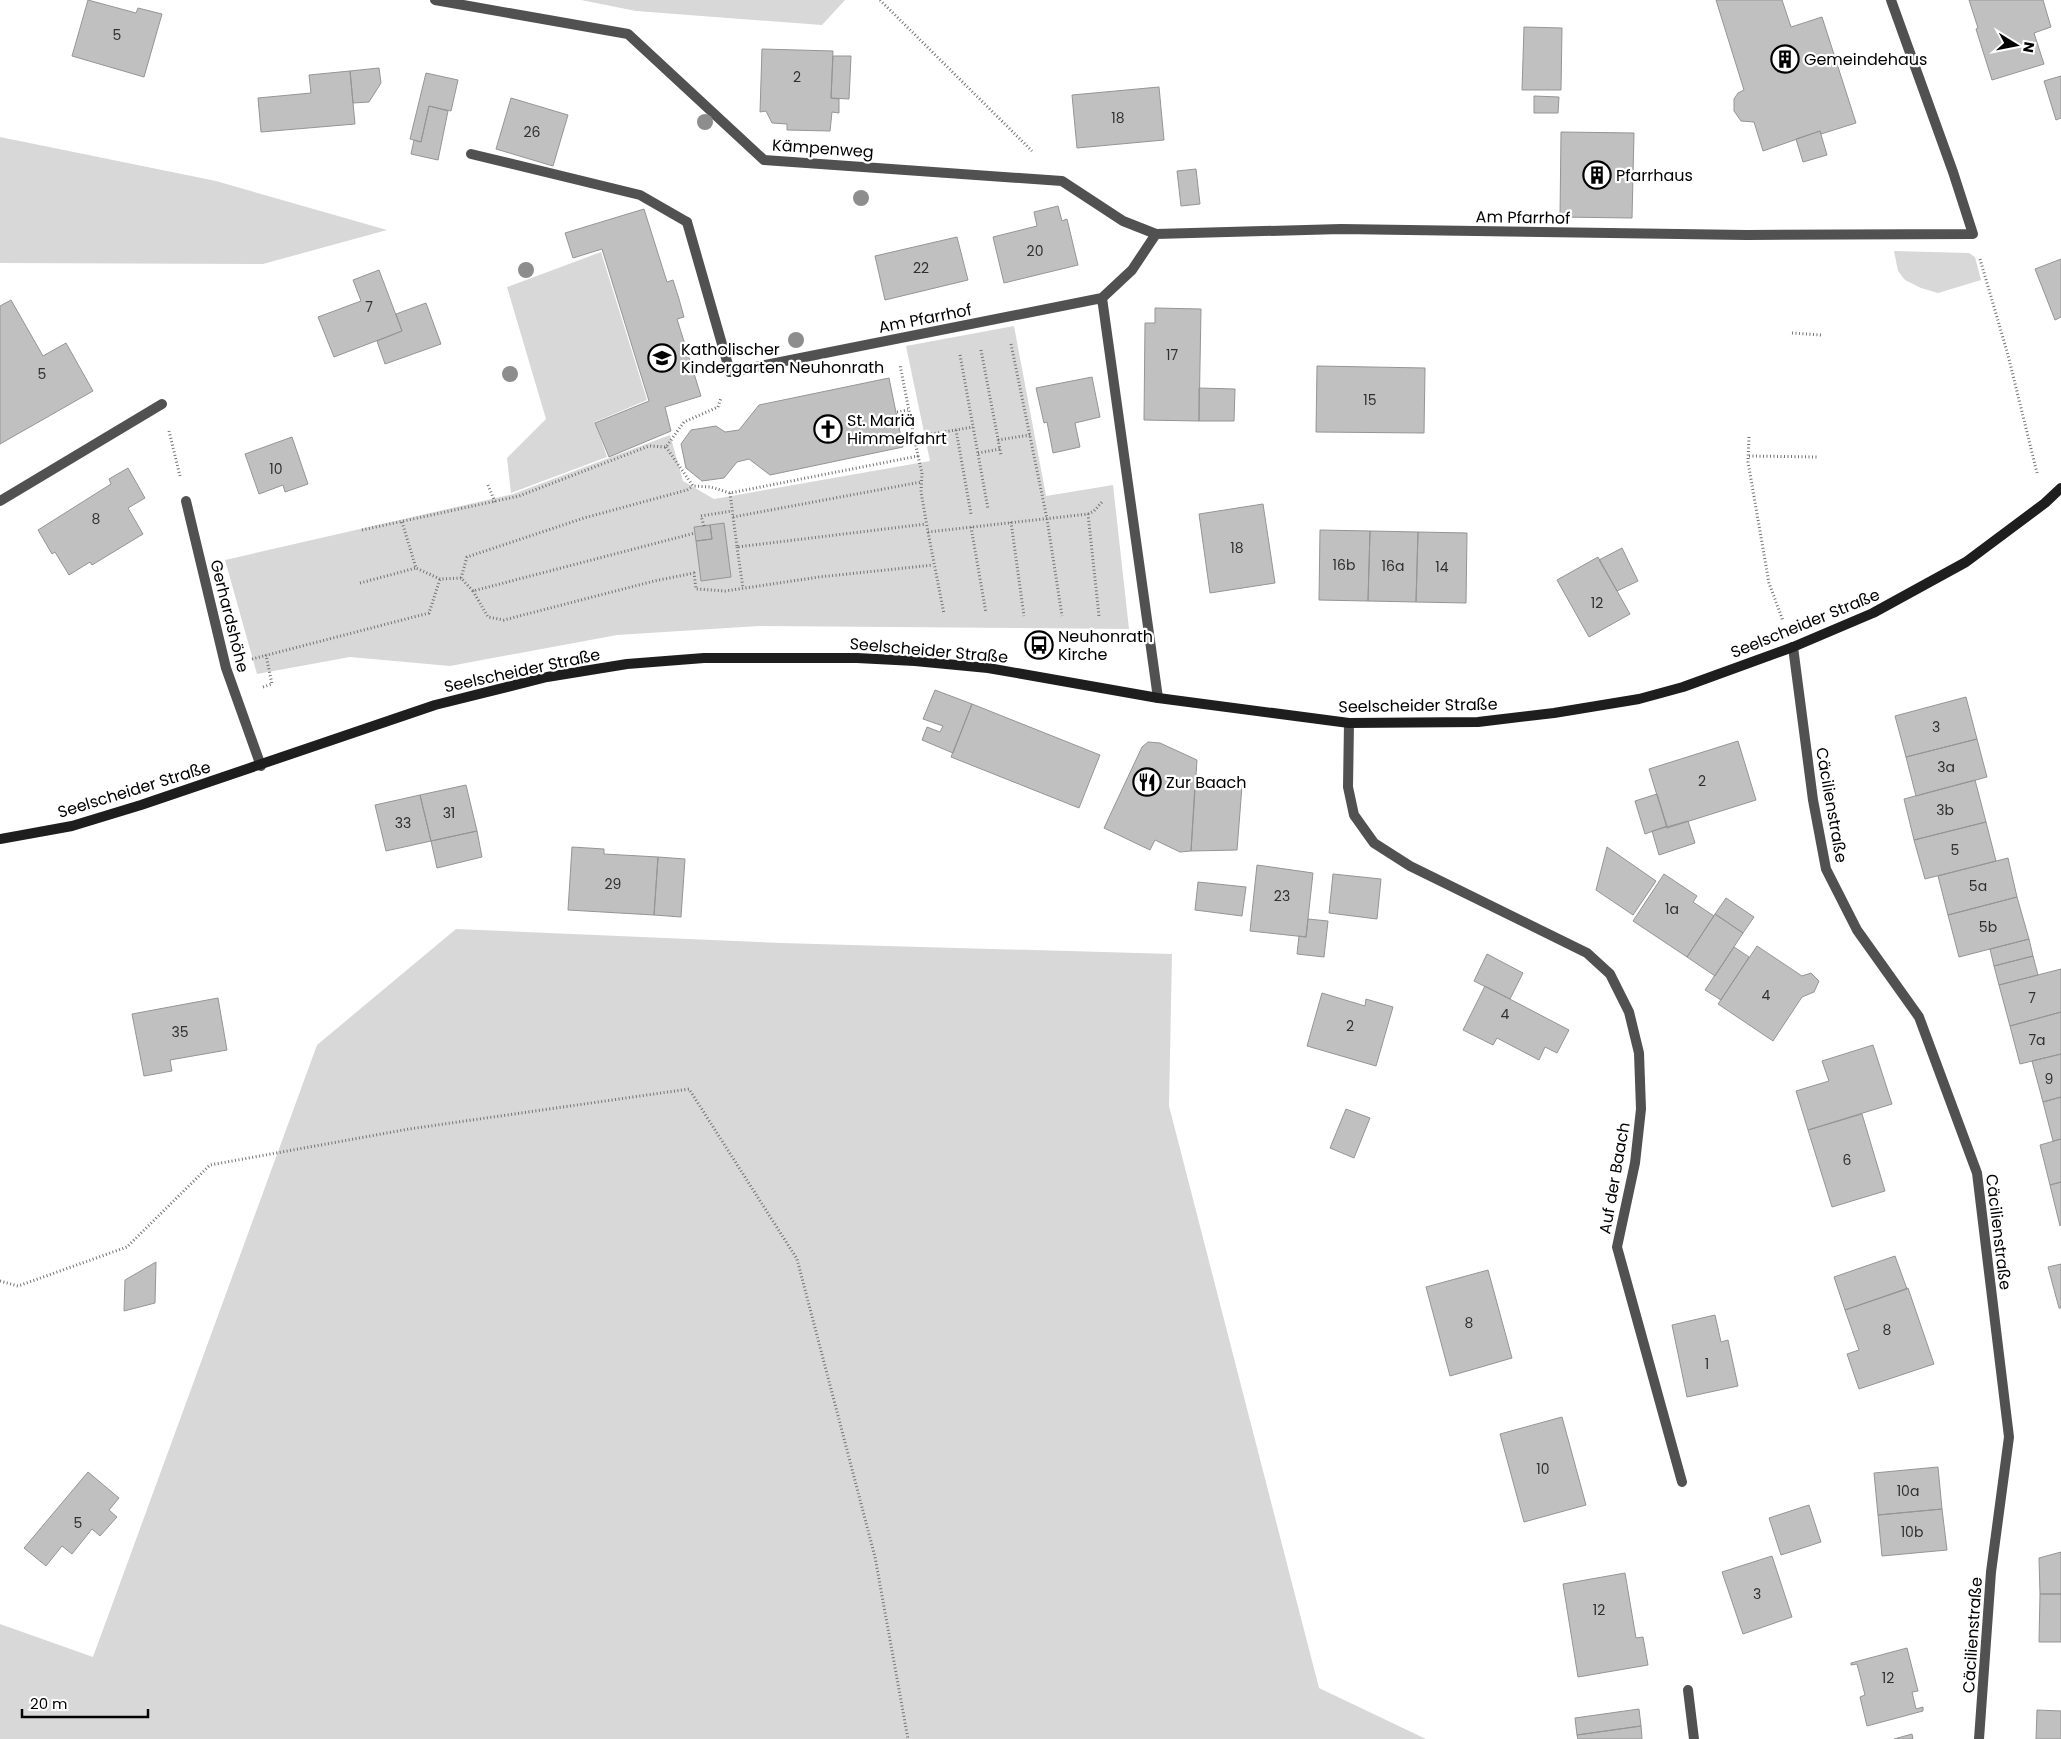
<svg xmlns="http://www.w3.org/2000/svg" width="2061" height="1739" viewBox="0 0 2061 1739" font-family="Poppins,sans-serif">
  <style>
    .green { fill: #d8d8d8 }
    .building { fill: #c0c0c0; stroke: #959595 }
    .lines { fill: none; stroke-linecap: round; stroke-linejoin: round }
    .path { stroke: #737373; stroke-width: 3; stroke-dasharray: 1 2.5; stroke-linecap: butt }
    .lane { stroke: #515151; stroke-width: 10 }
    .street { stroke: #515151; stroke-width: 10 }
    .secondary { stroke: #1e1e1e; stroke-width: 10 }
    .tree { fill: #8d8d8d }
    .labels { text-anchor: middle; stroke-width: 4.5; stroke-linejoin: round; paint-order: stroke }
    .number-label { font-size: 14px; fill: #303030 }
    .poi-label { font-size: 16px; fill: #000; stroke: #fff; text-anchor: start }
    .street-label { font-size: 16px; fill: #000; stroke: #fff }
  </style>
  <rect width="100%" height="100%" fill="#fff"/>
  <path class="green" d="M 581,0 L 845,0 L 822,25 L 636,11 Z
    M 0,137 L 216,181 L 387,230 L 263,264 L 0,263 Z
    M 1894,251 L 1969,253 L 1975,257 L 1981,280 L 1938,293 L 1921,288 L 1905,280 L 1898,271 Z
    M 601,252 L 647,400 L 595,422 L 607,457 L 511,493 L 507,458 L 546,419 L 507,287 Z
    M 1014,326 L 1046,496 L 1113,485 L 1129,629 L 759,626 L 617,635 L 450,666 L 350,657 L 257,674 L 225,560 L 513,494 L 670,435 L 683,481 L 714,499 L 930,461 L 906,346 Z
    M 456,929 L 781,943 L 1172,954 L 1169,1106 L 1319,1688 L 1426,1739 L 0,1739 L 0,1624 L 93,1657 L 317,1045 Z"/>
  <path class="building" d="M 88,0 L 136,13 L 138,8 L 162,14 L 144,77 L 72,56 Z
    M 1716,0 L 1782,0 L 1791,27 L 1822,17 L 1856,123 L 1821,134 L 1820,131 L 1763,151 L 1754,122 L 1741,121 L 1734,111 L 1734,99 L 1738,93 L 1744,90 Z
    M 1969,0 L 2043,0 L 2051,27 L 2034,33 L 2044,64 L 1992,80 L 1976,29 L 1978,28 Z
    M 1524,27 L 1562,28 L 1561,90 L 1522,90 Z
    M 762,49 L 833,51 L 831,98 L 839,99 L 839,113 L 832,112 L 830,131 L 787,130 L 787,124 L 772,123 L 766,111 L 760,112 Z
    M 833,56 L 851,56 L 849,99 L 831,98 Z
    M 379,68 L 381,83 L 369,102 L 353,103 L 350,71 Z
    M 350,71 L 355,124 L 261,132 L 258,98 L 311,93 L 309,75 Z
    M 426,73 L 458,80 L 451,111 L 429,106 L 421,142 L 410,139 Z
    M 2061,76 L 2061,118 L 2056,120 L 2044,81 Z
    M 1159,87 L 1164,140 L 1077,148 L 1072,95 Z
    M 1534,96 L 1559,97 L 1558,113 L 1534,113 Z
    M 511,98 L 568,115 L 553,166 L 496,149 Z
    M 429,106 L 448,111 L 438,160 L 411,154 L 414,140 L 421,142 Z
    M 1820,131 L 1827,155 L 1803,162 L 1796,139 Z
    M 1561,132 L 1634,133 L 1632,218 L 1560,217 Z
    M 1196,169 L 1200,204 L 1181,206 L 1177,171 Z
    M 1058,206 L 1062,221 L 1067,219 L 1078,265 L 1004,283 L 993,237 L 1037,226 L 1034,212 Z
    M 644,209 L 667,282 L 673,280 L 679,299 L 684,317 L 677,319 L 701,396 L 665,407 L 671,431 L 609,457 L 595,423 L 649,401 L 602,249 L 573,258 L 565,233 Z
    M 957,237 L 968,280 L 885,300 L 875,256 Z
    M 2061,259 L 2061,317 L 2055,320 L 2035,269 Z
    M 379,270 L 402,331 L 334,357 L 318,317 L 361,301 L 353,280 Z
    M 11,300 L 43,356 L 66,343 L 93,391 L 0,444 L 0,306 Z
    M 426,303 L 441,344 L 385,364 L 377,341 L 402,331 L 396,314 Z
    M 1155,308 L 1201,309 L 1199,421 L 1144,420 L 1145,323 L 1155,323 Z
    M 1317,366 L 1425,368 L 1424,433 L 1316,432 Z
    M 1092,377 L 1100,417 L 1075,423 L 1080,447 L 1053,453 L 1047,422 L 1044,423 L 1036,388 Z
    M 889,378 L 903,447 L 770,475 L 749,459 L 737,462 L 724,478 L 702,481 L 686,468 L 681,444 L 691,430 L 716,426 L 725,432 L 739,430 L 759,405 Z
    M 1199,388 L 1235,389 L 1234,421 L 1199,421 Z
    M 292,437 L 308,484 L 285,492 L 283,485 L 259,494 L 245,454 Z
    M 128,468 L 145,498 L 128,508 L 143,534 L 92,565 L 90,562 L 69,575 L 55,552 L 52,554 L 38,530 L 111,484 L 109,479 Z
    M 1263,504 L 1275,583 L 1210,593 L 1199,514 Z
    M 724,523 L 731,577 L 701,581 L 696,541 L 712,539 L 710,525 Z
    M 710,525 L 712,539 L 696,541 L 694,527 Z
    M 1320,530 L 1370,531 L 1368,601 L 1319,600 Z
    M 1370,531 L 1418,532 L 1416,602 L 1368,601 Z
    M 1418,532 L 1467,533 L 1466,603 L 1416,602 Z
    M 1622,548 L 1638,581 L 1617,591 L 1599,560 Z
    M 1598,557 L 1630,614 L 1589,637 L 1557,580 Z
    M 935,690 L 972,704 L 953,753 L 922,740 L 927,727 L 940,732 L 943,726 L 923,719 Z
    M 1966,697 L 1977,739 L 1906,757 L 1895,716 Z
    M 972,704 L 1100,755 L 1079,808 L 951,757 Z
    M 1977,739 L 1987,777 L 1916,796 L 1906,757 Z
    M 1738,741 L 1756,800 L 1667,828 L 1649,769 Z
    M 1148,742 L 1160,743 L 1197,760 L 1191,851 L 1180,852 L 1155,840 L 1150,850 L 1104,828 L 1142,747 Z
    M 1975,780 L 1986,822 L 1914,840 L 1904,799 Z
    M 1195,784 L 1242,786 L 1237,850 L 1191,851 Z
    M 466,785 L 477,831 L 431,841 L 420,795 Z
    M 1657,794 L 1667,826 L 1645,834 L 1635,801 Z
    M 420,795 L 431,841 L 386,851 L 375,805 Z
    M 1688,821 L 1695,843 L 1659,855 L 1652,831 Z
    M 1986,822 L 1996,861 L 1925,879 L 1914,840 Z
    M 477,831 L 482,857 L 437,868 L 431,841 Z
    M 572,847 L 604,849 L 604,854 L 658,857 L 654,915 L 568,910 Z
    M 1607,847 L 1656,881 L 1633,915 L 1596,890 Z
    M 658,857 L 685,859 L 681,917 L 654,915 Z
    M 2008,858 L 2017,897 L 1948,915 L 1938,876 Z
    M 1257,865 L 1313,873 L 1306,937 L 1250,931 Z
    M 1333,874 L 1381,879 L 1377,919 L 1329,913 Z
    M 1664,874 L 1697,896 L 1693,902 L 1714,916 L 1687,957 L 1633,921 Z
    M 1198,882 L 1246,887 L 1242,916 L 1195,910 Z
    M 2017,897 L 2029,939 L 1959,957 L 1948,915 Z
    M 1726,898 L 1754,917 L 1743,933 L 1715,914 Z
    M 1715,914 L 1743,933 L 1715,976 L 1687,957 Z
    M 1308,919 L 1328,921 L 1324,957 L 1297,954 L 1299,936 L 1306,937 Z
    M 2029,939 L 2033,956 L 1994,966 L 1990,949 Z
    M 1757,946 L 1802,976 L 1811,973 L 1819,981 L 1814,992 L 1802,997 L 1773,1041 L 1718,1004 Z
    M 1734,947 L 1749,957 L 1721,1000 L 1705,990 Z
    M 1487,954 L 1523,973 L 1510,999 L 1474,981 Z
    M 2033,956 L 2038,975 L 1999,985 L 1994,966 Z
    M 2061,969 L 2061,1012 L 2010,1026 L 1999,985 Z
    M 1485,986 L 1569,1030 L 1557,1053 L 1545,1047 L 1539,1060 L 1497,1038 L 1493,1045 L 1463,1030 Z
    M 1322,993 L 1365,1006 L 1366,999 L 1393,1007 L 1376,1066 L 1307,1046 Z
    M 218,998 L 227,1050 L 170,1060 L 172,1071 L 144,1076 L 132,1014 Z
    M 2061,1012 L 2061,1054 L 2020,1064 L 2010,1026 Z
    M 1873,1045 L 1892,1104 L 1808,1130 L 1796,1091 L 1829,1081 L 1822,1061 Z
    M 2061,1054 L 2061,1097 L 2043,1102 L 2032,1061 Z
    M 2061,1097 L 2061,1139 L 2053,1141 L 2043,1102 Z
    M 1346,1109 L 1370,1118 L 1354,1158 L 1330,1148 Z
    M 1862,1114 L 1885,1191 L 1832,1207 L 1808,1130 Z
    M 2061,1139 L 2061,1182 L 2050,1185 L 2040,1145 Z
    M 2061,1182 L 2061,1225 L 2060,1226 L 2050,1185 Z
    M 1895,1256 L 1907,1289 L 1845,1310 L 1834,1277 Z
    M 156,1262 L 155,1303 L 124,1311 L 125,1280 Z
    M 2061,1264 L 2061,1308 L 2059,1308 L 2048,1267 Z
    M 1488,1270 L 1512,1358 L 1450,1376 L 1426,1287 Z
    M 1908,1288 L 1934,1364 L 1859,1389 L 1847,1354 L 1859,1350 L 1845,1310 Z
    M 1715,1315 L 1721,1342 L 1728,1340 L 1738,1386 L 1687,1397 L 1672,1325 Z
    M 1562,1417 L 1586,1505 L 1524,1522 L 1500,1434 Z
    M 1938,1467 L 1942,1509 L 1878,1515 L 1874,1473 Z
    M 88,1472 L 119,1498 L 109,1510 L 117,1517 L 100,1536 L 92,1529 L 72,1554 L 62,1546 L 46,1566 L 24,1548 Z
    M 1809,1505 L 1821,1542 L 1781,1555 L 1769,1518 Z
    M 1942,1509 L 1947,1550 L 1882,1556 L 1878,1515 Z
    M 2061,1552 L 2061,1594 L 2040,1594 L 2039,1558 Z
    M 1772,1556 L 1792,1617 L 1743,1634 L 1722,1572 Z
    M 1625,1573 L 1636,1638 L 1643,1637 L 1648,1665 L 1578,1677 L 1563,1584 Z
    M 2040,1594 L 2061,1594 L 2061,1642 L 2039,1642 Z
    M 1907,1648 L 1918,1691 L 1912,1692 L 1916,1709 L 1923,1707 L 1923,1711 L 1867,1726 L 1860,1697 L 1865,1695 L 1857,1664 L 1851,1665 L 1851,1663 Z
    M 1639,1709 L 1641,1726 L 1577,1735 L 1575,1718 Z
    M 2037,1710 L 2061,1711 L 2061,1739 L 2036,1739 Z
    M 1641,1726 L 1642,1739 L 1578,1739 L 1577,1735 Z
    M 1912,1734 L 1913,1739 L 1894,1739 Z"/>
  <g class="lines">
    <path class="path" d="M 880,0 L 1032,151
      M 1980,259 L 2008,355 L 2037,473
      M 1792,333 L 1821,335
      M 1011,344 L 1047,519 L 1062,616
      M 981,350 L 1001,455
      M 960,355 L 988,509
      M 897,412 L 908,410
      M 956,430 L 971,514
      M 169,431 L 180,476
      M 914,437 L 973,427
      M 1749,437 L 1748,462 L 1769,583 L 1783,621
      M 998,440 L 1030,435
      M 666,447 L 693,486 L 711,487 L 730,493 L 918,456 L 900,365
      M 978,453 L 1000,449
      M 918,456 L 922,473 L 921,492 L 928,532 L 1088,514 L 1099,616
      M 1749,456 L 1818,457
      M 488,485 L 495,502
      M 730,493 L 737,547 L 926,524
      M 1088,514 L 1094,511 L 1102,502
      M 733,517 L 921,482
      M 402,522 L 416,568 L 440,579 L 461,578 L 473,591 L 695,533
      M 1011,522 L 1024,616
      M 704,526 L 701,516 L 732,511
      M 971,527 L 986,613
      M 362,530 L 519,496 L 649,446 L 666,447 L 684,422 L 718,407 L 721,398
      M 928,532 L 944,614
      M 737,547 L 743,588
      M 461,578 L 467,557 L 584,518 L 687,490 L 693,486
      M 360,583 L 416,568
      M 473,591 L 488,617 L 504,620 L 654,581 L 694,573 L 696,589 L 725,591 L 819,577 L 933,565
      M 252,659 L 429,613 L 440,579
      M 263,687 L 272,684 L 266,655
      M 0,1281 L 18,1286 L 127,1247 L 210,1165 L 409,1129 L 689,1089 L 797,1259 L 875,1557 L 908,1739"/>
    <path class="lane" d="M 471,154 L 640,195 L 687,222
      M 186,501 L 226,668 L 261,766
      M 1688,1690 L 1694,1739"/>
    <path class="street" d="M 435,0 L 628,34 L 764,160 L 1062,181 L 1123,221 L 1156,234 L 1341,229 L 1747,235 L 1973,234 L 1953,172 L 1891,0
      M 687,222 L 730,372 L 1102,298 L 1132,270 L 1156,234
      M 1102,298 L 1158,698
      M 0,501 L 162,404
      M 1793,647 L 1813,800 L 1826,869 L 1857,930 L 1919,1017 L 1977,1173 L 2009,1437 L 1991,1572 L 1979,1739
      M 1349,723 L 1348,787 L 1354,815 L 1374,843 L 1410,866 L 1587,953 L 1610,974 L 1629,1012 L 1639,1053 L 1641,1109 L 1635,1163 L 1617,1247 L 1682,1482"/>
    <path class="secondary" d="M 0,839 L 72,826 L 141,805 L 435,705 L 547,677 L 627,664 L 704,658 L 857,658 L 915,661 L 988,668 L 1158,698 L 1349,723 L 1478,722 L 1554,713 L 1639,699 L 1683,687 L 1793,647 L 1873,613 L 1966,562 L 2045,503 L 2061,488"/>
  </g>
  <g class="tree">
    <circle cx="705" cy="122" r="8"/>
    <circle cx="861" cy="198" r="8"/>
    <circle cx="526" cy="270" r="8"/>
    <circle cx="796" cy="340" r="8"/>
    <circle cx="510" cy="374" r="8"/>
  </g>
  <defs>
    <g id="building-ring" transform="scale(1.4375)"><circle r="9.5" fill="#fff" stroke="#000" stroke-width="1.5"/><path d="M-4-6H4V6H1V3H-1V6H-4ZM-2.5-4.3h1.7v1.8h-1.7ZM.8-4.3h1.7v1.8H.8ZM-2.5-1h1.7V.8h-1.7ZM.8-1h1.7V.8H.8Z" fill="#000"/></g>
    <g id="school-ring" transform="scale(1.4375)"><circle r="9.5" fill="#fff" stroke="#000" stroke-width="1.5"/><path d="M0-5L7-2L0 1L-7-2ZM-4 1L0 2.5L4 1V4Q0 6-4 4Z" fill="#000"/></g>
    <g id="church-ring" transform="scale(1.4375)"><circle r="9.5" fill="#fff" stroke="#000" stroke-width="1.5"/><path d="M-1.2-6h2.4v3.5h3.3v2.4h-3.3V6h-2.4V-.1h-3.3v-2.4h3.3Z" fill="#000"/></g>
    <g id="bus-ring" transform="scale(1.4375)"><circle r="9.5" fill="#fff" stroke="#000" stroke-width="1.5"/><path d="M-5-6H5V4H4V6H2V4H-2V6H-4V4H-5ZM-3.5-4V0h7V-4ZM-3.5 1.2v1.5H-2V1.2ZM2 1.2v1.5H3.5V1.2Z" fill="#000"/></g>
    <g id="restaurant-ring" transform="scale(1.4375)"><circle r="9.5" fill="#fff" stroke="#000" stroke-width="1.5"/><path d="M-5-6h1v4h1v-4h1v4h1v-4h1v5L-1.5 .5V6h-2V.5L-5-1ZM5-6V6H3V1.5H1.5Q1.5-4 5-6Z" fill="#000"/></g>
  </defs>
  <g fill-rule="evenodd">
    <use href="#building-ring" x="1785" y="59"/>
    <use href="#building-ring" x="1597" y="175"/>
    <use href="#school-ring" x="662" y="358"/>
    <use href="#church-ring" x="828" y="429"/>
    <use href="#bus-ring" x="1039" y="645"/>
    <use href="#restaurant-ring" x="1147" y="782"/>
  </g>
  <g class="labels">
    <g class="number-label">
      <text x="117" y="40">5</text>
      <text x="797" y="82">2</text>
      <text x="1118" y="123">18</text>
      <text x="532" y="137">26</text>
      <text x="1035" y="256">20</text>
      <text x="921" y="273">22</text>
      <text x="369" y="312">7</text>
      <text x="1172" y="360">17</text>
      <text x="42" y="379">5</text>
      <text x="1370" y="405">15</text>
      <text x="276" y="474">10</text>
      <text x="96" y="524">8</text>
      <text x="1237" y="553">18</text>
      <text x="1344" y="570">16b</text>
      <text x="1393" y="571">16a</text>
      <text x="1442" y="572">14</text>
      <text x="1597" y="608">12</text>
      <text x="1936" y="732">3</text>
      <text x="1946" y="772">3a</text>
      <text x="1702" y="786">2</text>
      <text x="1945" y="815">3b</text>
      <text x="449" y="818">31</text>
      <text x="403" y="828">33</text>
      <text x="1955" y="855">5</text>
      <text x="613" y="889">29</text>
      <text x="1978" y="891">5a</text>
      <text x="1282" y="901">23</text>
      <text x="1672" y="914">1a</text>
      <text x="1988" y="932">5b</text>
      <text x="1766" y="1000">4</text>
      <text x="2032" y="1003">7</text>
      <text x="1505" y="1019">4</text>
      <text x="1350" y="1031">2</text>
      <text x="180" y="1037">35</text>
      <text x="2037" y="1045">7a</text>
      <text x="2049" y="1084">9</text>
      <text x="1847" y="1165">6</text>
      <text x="1469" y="1328">8</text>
      <text x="1887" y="1335">8</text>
      <text x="1707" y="1369">1</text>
      <text x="1543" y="1474">10</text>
      <text x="1908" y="1496">10a</text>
      <text x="78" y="1528">5</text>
      <text x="1912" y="1537">10b</text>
      <text x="1757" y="1599">3</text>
      <text x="1599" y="1615">12</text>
      <text x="1888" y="1683">12</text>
    </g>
    <g class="poi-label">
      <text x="1804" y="65">Gemeindehaus</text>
      <text x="1616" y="181">Pfarrhaus</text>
      <text x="681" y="355">Katholischer<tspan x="681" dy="18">Kindergarten Neuhonrath</tspan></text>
      <text x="847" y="426">St. Mariä<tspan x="847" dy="18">Himmelfahrt</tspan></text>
      <text x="1058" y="642">Neuhonrath<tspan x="1058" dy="18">Kirche</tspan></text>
      <text x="1166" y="788">Zur Baach</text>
    </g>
    <g class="street-label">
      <text transform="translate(823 148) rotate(4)" y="6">Kämpenweg</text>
      <text transform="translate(1523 217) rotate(1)" y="6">Am Pfarrhof</text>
      <text transform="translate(925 318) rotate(-11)" y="6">Am Pfarrhof</text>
      <text transform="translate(230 616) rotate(76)" y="6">Gerhardshöhe</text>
      <text transform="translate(1805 623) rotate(-22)" y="6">Seelscheider Straße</text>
      <text transform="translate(929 650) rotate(5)" y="6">Seelscheider Straße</text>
      <text transform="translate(522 670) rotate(-12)" y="6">Seelscheider Straße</text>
      <text transform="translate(1418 705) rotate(-1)" y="6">Seelscheider Straße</text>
      <text transform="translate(134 789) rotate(-17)" y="6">Seelscheider Straße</text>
      <text transform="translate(1832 805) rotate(80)" y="6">Cäcilienstraße</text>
      <text transform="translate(1614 1178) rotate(-80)" y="6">Auf der Baach</text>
      <text transform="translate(1999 1232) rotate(83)" y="6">Cäcilienstraße</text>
      <text transform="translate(1972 1635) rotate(-86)" y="6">Cäcilienstraße</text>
    </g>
  </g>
  <g transform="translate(2016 45) rotate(100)" stroke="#ffffff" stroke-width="4" paint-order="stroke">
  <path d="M0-4L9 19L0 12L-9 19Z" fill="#000000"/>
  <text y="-8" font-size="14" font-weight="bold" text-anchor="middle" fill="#000000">N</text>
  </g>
  <path d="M22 1709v8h126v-8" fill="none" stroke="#000000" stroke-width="2.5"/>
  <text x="30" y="1709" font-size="15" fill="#000000" stroke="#ffffff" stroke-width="4" paint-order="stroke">20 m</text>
</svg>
